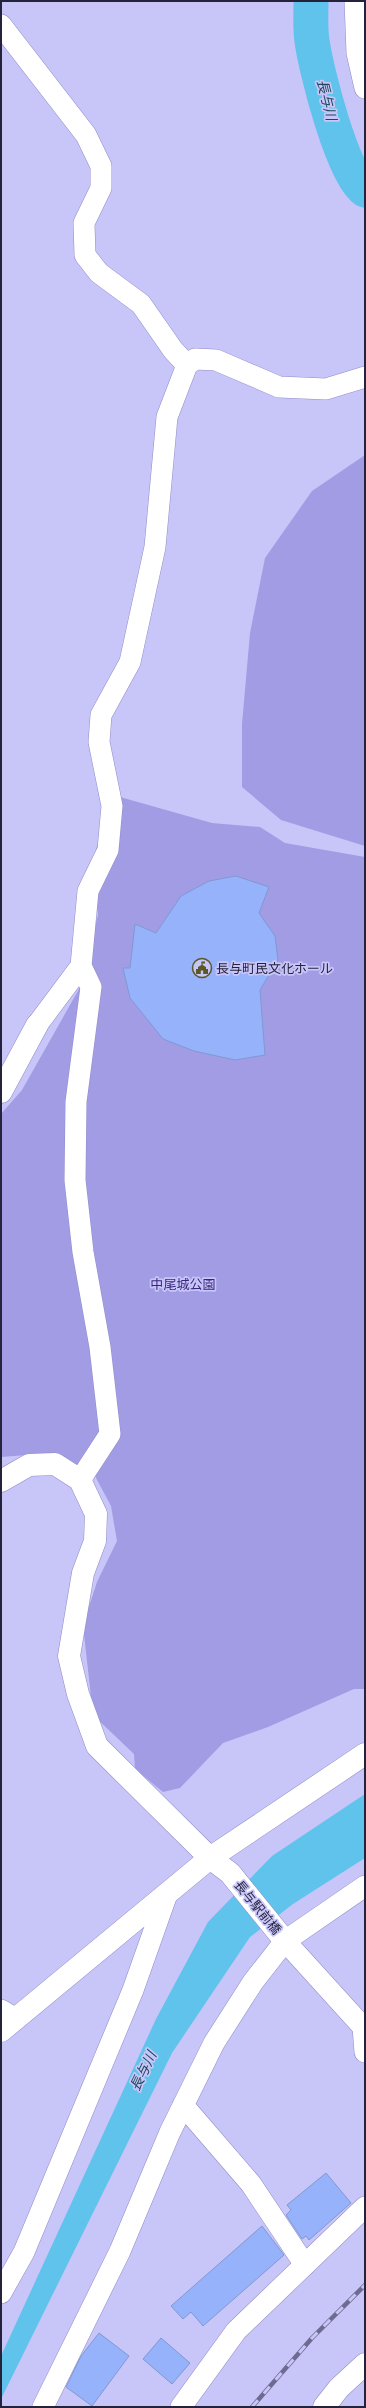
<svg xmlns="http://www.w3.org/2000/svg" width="366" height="2408" viewBox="0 0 366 2408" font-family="'DejaVu Sans','Noto Sans JP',sans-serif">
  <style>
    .green { fill: #a29ce5 }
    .water { fill: #5fc3eb }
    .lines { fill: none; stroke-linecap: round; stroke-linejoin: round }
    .river { stroke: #5fc3eb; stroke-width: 35 }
    .building { fill: #95b2fa; stroke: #8198d3 }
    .street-casing { stroke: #908cc9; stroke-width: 22 }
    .secondary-casing { stroke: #908cc9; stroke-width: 23 }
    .primary-casing { stroke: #908cc9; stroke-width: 23 }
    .street { stroke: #fff; stroke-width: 21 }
    .secondary { stroke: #fff; stroke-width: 22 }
    .primary { stroke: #fff; stroke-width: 22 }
    .rail-casing { stroke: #6e6b91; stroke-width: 4.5 }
    .rail { stroke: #c8c5f9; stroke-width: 3; stroke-dasharray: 9; stroke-linecap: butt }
    .labels { text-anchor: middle; stroke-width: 3.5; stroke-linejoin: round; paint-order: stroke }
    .poi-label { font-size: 13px; fill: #25233c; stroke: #c8c5f9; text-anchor: start }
    .park-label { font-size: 13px; fill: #39267c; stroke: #c8c5f9 }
    .street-label { font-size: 13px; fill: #25233c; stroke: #c8c5f9 }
    .water-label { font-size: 14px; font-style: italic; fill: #1d4859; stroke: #c8c5f9 }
  </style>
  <rect width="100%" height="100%" fill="#c8c5f9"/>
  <path class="green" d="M 365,455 L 365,846 L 281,820 L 242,787 L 242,724 L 250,633 L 265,558 L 312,491 Z
    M 120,797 L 212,823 L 260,827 L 285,843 L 365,857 L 365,1689 L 354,1689 L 268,1727 L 223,1743 L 180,1788 L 163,1792 L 135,1769 L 134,1754 L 93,1715 L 83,1625 L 97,1582 L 117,1541 L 111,1506 L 95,1476 L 71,1461 L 39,1454 L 1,1457 L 1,1114 L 22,1090 L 79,989 L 98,915 L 92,864 L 97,846 Z"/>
  <path class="water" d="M 321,65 C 326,85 349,180 365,186 L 365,196 L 354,190 L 332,153 L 320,121 Z
    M 365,1794 L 365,1858 L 293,1904 L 250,1937 L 172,2053 L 1,2399 L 1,2356 L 156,2019 L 208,1922 L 272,1856 Z"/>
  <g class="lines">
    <path class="river" d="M 311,1 C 311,14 310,28 312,41 C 316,70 343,176 365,190"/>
  </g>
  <path class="building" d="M 236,876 L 269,887 L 259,913 L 275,936 L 278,960 L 260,990 L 265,1055 L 235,1060 L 194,1051 L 163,1039 L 130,998 L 123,968 L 130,968 L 135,924 L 156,933 L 181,896 L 209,881 Z
    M 326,2173 L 351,2203 L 309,2240 L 306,2236 L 302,2239 L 286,2215 L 291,2210 L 287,2205 Z
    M 262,2226 L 284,2255 L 203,2326 L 191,2312 L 183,2319 L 171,2306 Z
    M 99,2333 L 129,2356 L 92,2406 L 66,2387 L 81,2356 Z
    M 161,2338 L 190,2363 L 172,2384 L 143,2359 Z"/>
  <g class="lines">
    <g class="street-casing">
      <path id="street" d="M 355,1 L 357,53 L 365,88
        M 1,25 L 86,135 L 101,166 L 101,188 L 84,223 L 85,255 L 99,273 L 141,304 L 173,350 L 187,365
        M 37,1025 L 81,966 L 88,891 L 108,850 L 112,806 L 99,742 L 101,715 L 130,662 L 155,547 L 167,417 L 187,365 L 195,359 L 216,360 L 279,387 L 326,389 L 365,377
        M 80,1480 L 110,1434 L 100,1347 L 83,1252 L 75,1180 L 76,1102 L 91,987 L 81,966
        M 285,1941 L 363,2027 L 365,2052
        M 1,2010 L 16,2019
        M 183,2105 L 251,2184 L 305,2265
        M 1,2293 L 24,2252 L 133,1990 L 167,1894
        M 43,2407 L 120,2251 L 170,2132 L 214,2043 L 253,1982 L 285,1941 L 365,1886
        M 181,2407 L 236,2331 L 365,2207"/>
    </g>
    <g class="secondary-casing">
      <path id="secondary" d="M 1,1092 L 37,1025
        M 1,1481 L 29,1465 L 55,1464 L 80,1480 L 96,1514 L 95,1541 L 83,1573 L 69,1656 L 78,1694 L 97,1746 L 210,1858 L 230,1873 L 285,1941
        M 1,2031 L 210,1858 L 365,1754"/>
    </g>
    <g class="primary-casing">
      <path id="primary" d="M 324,2407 L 339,2388 L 365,2364"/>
    </g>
    <use href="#street" class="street"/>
    <use href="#secondary" class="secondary"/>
    <use href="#primary" class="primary"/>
    <g class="rail-casing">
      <path id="rail" d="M 252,2407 L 312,2338 L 365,2285"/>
    </g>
    <use href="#rail" class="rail"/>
  </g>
  <defs>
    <g id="civic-ring" transform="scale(1)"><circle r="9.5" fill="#c8c5f9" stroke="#5a5825" stroke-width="1.5"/><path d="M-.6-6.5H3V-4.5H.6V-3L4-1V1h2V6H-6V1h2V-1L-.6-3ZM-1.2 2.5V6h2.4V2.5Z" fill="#5a5825"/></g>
  </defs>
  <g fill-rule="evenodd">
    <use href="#civic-ring" x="202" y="968"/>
  </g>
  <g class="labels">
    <g class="poi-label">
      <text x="216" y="973">長与町民文化ホール</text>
    </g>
    <g class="park-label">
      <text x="183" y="1289">中尾城公園</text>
    </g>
    <g class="street-label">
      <text transform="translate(258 1907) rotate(51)" y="5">長与駅前橋</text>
    </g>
    <g class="water-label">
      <text transform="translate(327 100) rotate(76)" y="5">長与川</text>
      <text transform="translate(143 2071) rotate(-64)" y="5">長与川</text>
    </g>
  </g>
  <rect width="366" height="2408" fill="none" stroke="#25233c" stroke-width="4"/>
</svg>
